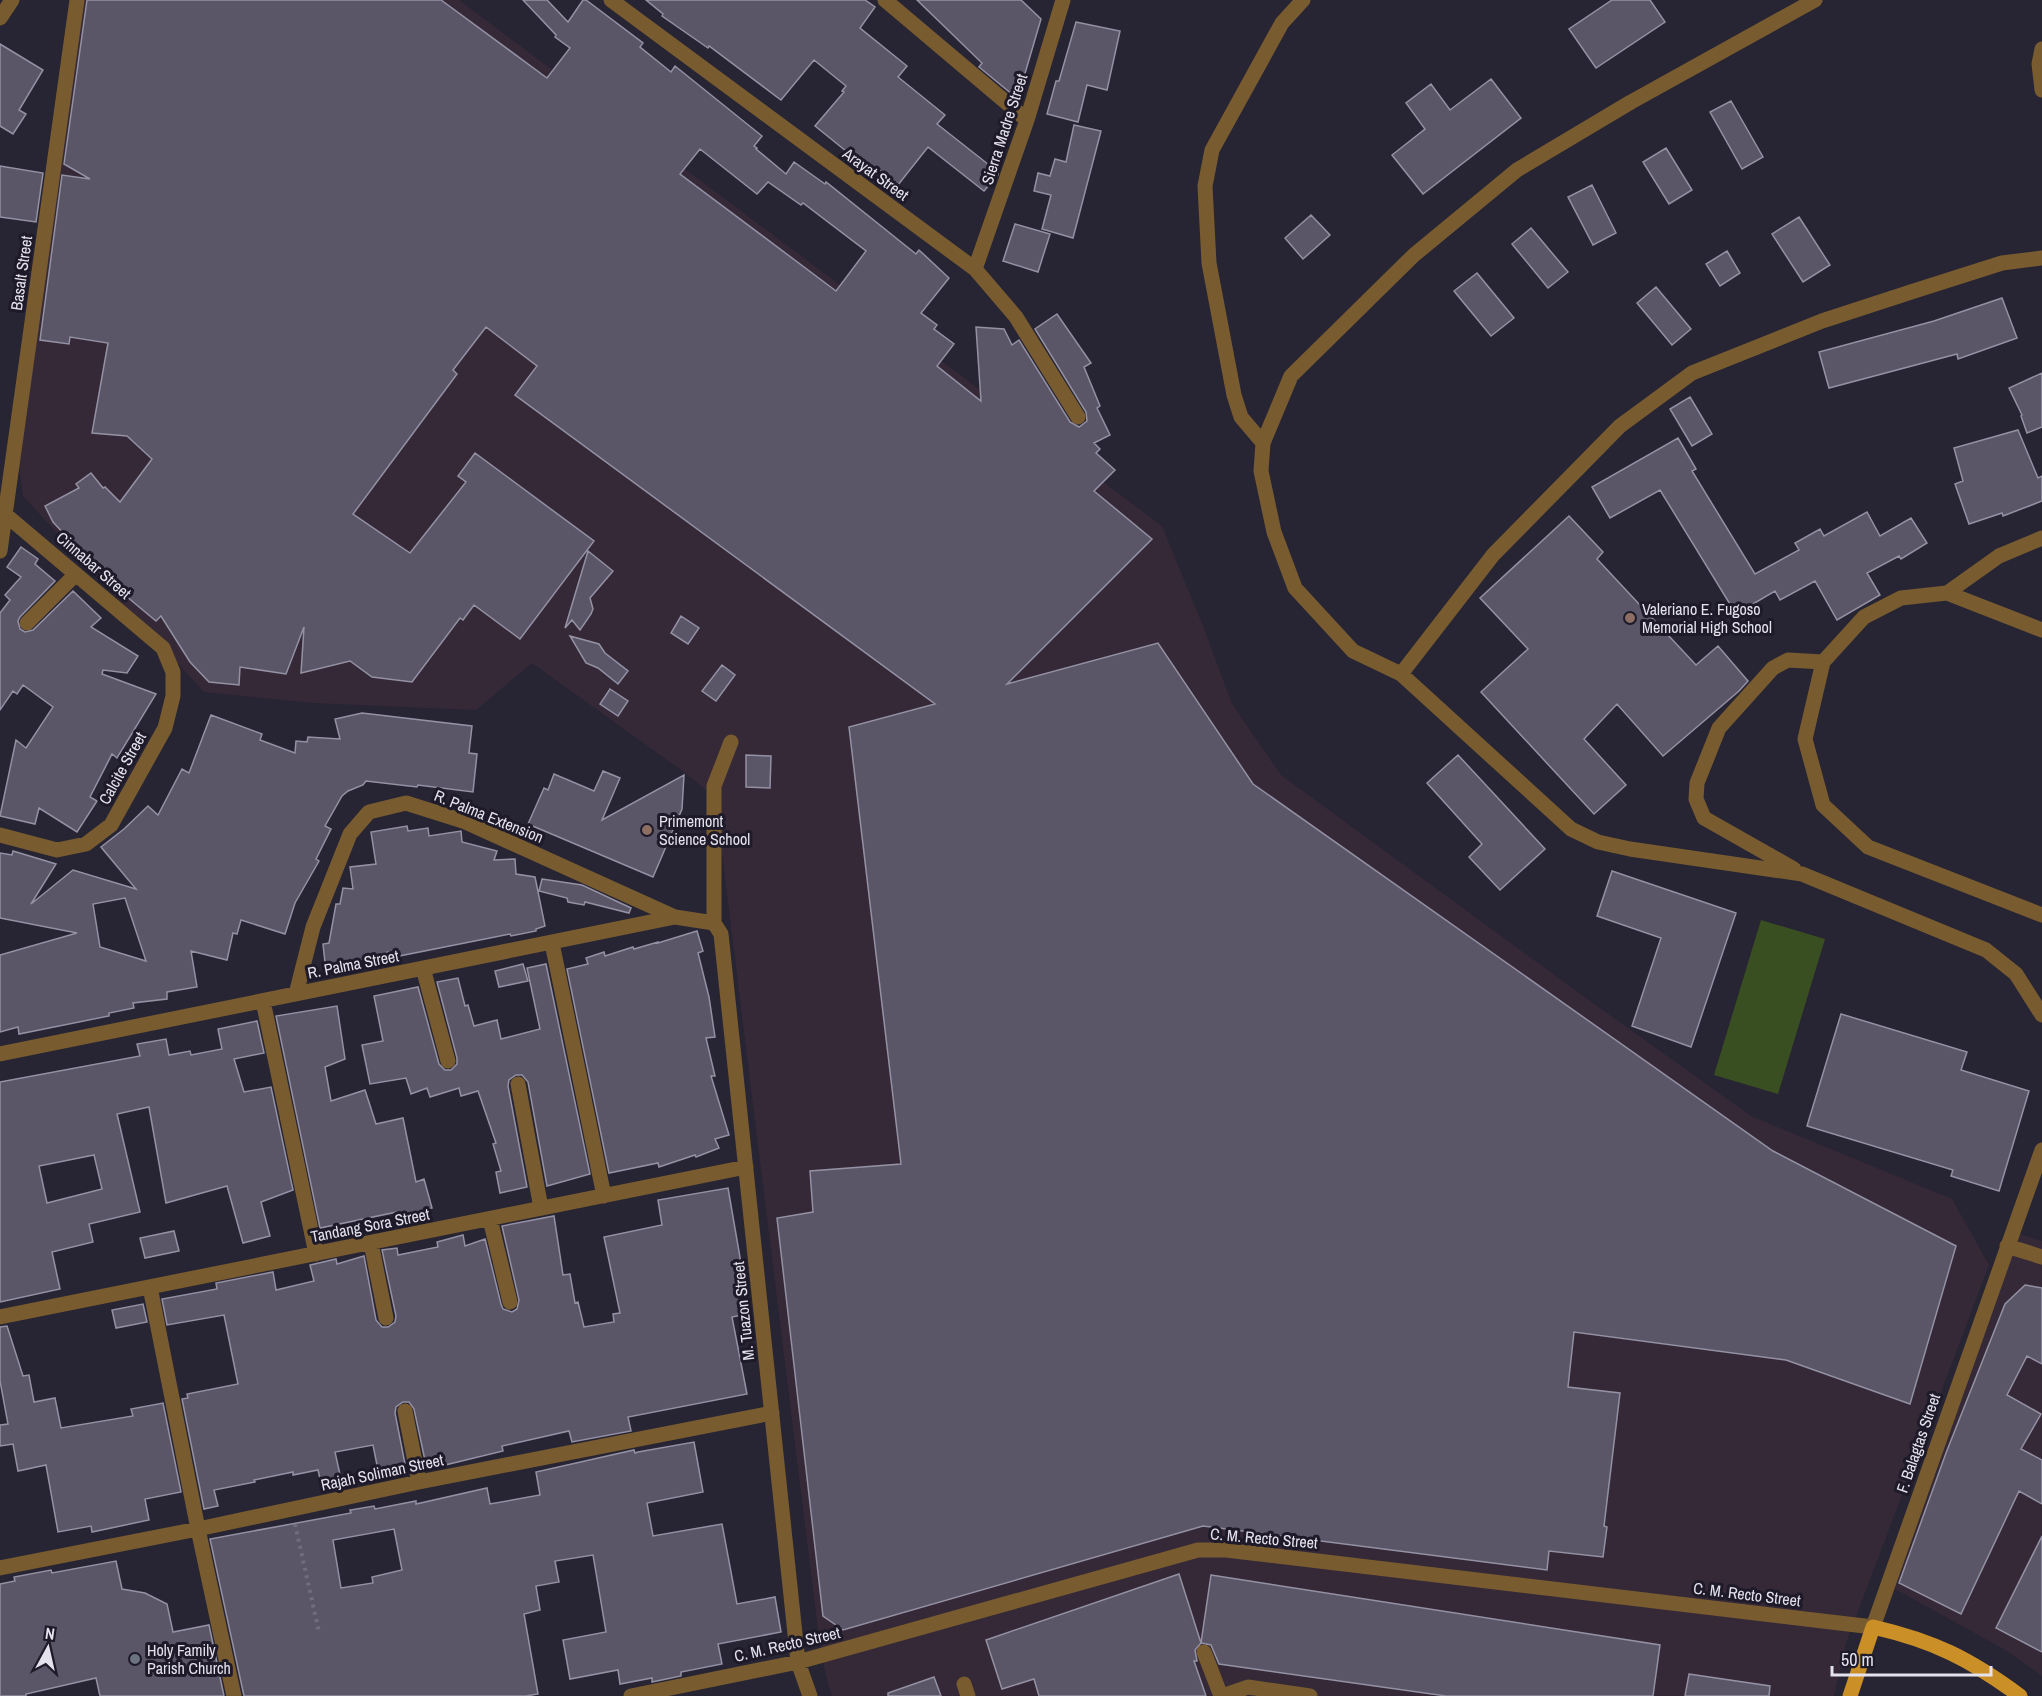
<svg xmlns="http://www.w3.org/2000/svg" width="2042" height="1696" viewBox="0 0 2042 1696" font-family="'Archivo Narrow',sans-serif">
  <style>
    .industrial { fill: #352937 }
    .green { fill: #3a4f21 }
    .building { fill: #5a5668; stroke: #9491a4; stroke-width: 1.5; fill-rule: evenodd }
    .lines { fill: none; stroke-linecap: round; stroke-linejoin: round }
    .path { stroke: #706e7b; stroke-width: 4; stroke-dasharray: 3 4.5; stroke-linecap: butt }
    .minor { stroke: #785c30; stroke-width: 15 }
    .major { stroke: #ca8f26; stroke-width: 15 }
    .education-dot { fill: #8d6e63; stroke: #1e1a29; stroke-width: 2 }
    .worship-dot { fill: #6b7280; stroke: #1e1a29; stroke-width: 2 }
    .labels { text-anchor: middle; stroke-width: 6; stroke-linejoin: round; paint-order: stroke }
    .street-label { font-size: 16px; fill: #e4e3ed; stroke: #1e1a29 }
    .poi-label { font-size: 16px; fill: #e4e3ed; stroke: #1e1a29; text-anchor: start }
  </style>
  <rect width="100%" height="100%" fill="#272433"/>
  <path class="industrial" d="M 81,0 L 459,0 L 1162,526 L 1203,626 L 1232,704 L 1281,775 L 1590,1001 L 1751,1116 L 1952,1199 L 1989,1265 L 1846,1643 L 1834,1696 L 832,1696 L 826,1676 L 819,1638 L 715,797 L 684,772 L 532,663 L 476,710 L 313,703 L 204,692 L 23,496 L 15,437 Z
    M 2019,1234 L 2042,1241 L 2042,1676 L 2007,1651 L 1895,1589 Z"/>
  <path class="green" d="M 1761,920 L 1825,939 L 1778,1094 L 1714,1075 Z"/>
  <path class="building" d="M 87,0 L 441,0 L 547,78 L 570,48 L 555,37 L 556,35 L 523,0 L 547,0 L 568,22 L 583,0 L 586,0 L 643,43 L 640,47 L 671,72 L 675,66 L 762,136 L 754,146 L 757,148 L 756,149 L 786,174 L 794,162 L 825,184 L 826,182 L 916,254 L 919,250 L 949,278 L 921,313 L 937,325 L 934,329 L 954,344 L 937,366 L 981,401 L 976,327 L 1004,329 L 1012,345 L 1019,340 L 1070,422 L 1079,427 L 1087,421 L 1086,412 L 1035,329 L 1057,314 L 1091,363 L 1084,367 L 1100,406 L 1097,408 L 1110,435 L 1094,443 L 1100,449 L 1096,453 L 1115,470 L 1094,491 L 1152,539 L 1007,684 L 1158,643 L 1253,784 L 1773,1151 L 1956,1246 L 1910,1404 L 1786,1360 L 1574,1332 L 1568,1387 L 1620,1393 L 1604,1526 L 1607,1527 L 1603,1557 L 1549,1551 L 1547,1570 L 1203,1526 L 843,1630 L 823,1616 L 777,1218 L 813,1212 L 810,1171 L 901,1164 L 849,727 L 935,704 L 515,395 L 537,366 L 486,327 L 453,370 L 457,374 L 353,514 L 410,553 L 466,482 L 458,476 L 475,453 L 594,541 L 520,639 L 474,605 L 463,620 L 460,618 L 412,682 L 372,677 L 350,661 L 301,673 L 304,627 L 286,674 L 240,667 L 239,685 L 209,682 L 190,662 L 161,616 L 156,621 L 108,581 L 53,522 L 45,506 L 79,488 L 76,484 L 91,473 L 103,488 L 105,487 L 120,502 L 152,459 L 127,436 L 92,433 L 108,343 L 70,337 L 69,344 L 40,340 L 62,175 L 90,179 L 64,164 ZM 700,149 L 757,194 L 768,182 L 801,205 L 803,203 L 866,251 L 836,291 L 680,174 Z
    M 646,0 L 865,0 L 875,7 L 860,28 L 907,66 L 898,77 L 945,115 L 937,124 L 998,172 L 998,175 L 984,191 L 928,147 L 898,185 L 881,171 L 877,176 L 815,126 L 844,92 L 842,91 L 846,86 L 814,60 L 781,100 L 709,46 L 708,48 L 662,16 L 663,14 Z
    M 917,0 L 1021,0 L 1041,19 L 1021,87 L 1013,95 L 979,67 L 982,63 Z
    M 1612,0 L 1650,0 L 1665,22 L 1596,68 L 1569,29 Z
    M 1076,22 L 1120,31 L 1107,90 L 1087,85 L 1078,122 L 1047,114 L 1056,81 L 1059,81 Z
    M 0,44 L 43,70 L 19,110 L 26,114 L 13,134 L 0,126 Z
    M 1491,79 L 1521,118 L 1423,194 L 1392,155 L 1425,129 L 1406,103 L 1431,84 L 1450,110 Z
    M 1731,101 L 1763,157 L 1742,169 L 1710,112 Z
    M 1074,125 L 1101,131 L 1073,238 L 1042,229 L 1051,195 L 1034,191 L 1038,173 L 1050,176 L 1055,159 L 1066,162 Z
    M 1666,148 L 1692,190 L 1669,204 L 1643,162 Z
    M 0,166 L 43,173 L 36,222 L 0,217 Z
    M 1592,185 L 1616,233 L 1593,245 L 1568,197 Z
    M 1311,215 L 1330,235 L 1303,259 L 1285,238 Z
    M 1799,217 L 1830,265 L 1803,282 L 1772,234 Z
    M 1015,224 L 1050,234 L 1038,272 L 1003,261 Z
    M 1531,228 L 1568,272 L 1548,288 L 1512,244 Z
    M 1727,251 L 1740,273 L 1720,286 L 1706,264 Z
    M 1477,273 L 1514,318 L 1491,336 L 1454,291 Z
    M 1656,287 L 1691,329 L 1672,345 L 1637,303 Z
    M 2002,298 L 2017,338 L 1958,359 L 1957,354 L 1829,388 L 1819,352 L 1934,321 Z
    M 2042,373 L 2042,427 L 2027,433 L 2021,416 L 2022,415 L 2009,388 Z
    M 1690,397 L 1712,434 L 1692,446 L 1670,409 Z
    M 2018,430 L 2038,478 L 2042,476 L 2042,501 L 2003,516 L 2002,513 L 1969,524 L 1955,484 L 1963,481 L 1954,448 Z
    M 1678,438 L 1696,469 L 1692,471 L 1755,574 L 1799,550 L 1795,543 L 1820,529 L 1824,536 L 1867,512 L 1880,536 L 1911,518 L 1927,543 L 1901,559 L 1899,556 L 1867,573 L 1880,595 L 1837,620 L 1815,581 L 1780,600 L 1775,591 L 1736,614 L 1660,490 L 1610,518 L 1592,487 Z
    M 1569,516 L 1603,552 L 1597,559 L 1696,665 L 1718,646 L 1748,681 L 1739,691 L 1663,756 L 1617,704 L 1584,739 L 1626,785 L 1594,814 L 1481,692 L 1528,649 L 1480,598 Z
    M 21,547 L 38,559 L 35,564 L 55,581 L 20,617 L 18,621 L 20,629 L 25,632 L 33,630 L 73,591 L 101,618 L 91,627 L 138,656 L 127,673 L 103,670 L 102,674 L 156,694 L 117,758 L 112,754 L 90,797 L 97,801 L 77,832 L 39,808 L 35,824 L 0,816 L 16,740 L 26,748 L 53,707 L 23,685 L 17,694 L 13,691 L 0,710 L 0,613 L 10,600 L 5,595 L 21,577 L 7,567 Z
    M 588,551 L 613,571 L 590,598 L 593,609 L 591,614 L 580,630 L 572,620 L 565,628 Z
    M 681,616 L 699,628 L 688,644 L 671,633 Z
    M 570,636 L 599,644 L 605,653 L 628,671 L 618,684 L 598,668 L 586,663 Z
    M 722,665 L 735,675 L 716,701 L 702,691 Z
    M 610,689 L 628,701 L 618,716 L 600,704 Z
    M 362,713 L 472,726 L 469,753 L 477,754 L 473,792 L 418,785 L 417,787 L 366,781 L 363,785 L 348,791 L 342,796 L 325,826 L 331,829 L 316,859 L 319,861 L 295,903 L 285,934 L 241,920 L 237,934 L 233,933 L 227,960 L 191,951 L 197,987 L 167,992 L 167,999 L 133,1003 L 134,1008 L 109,1013 L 109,1016 L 19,1034 L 18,1027 L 0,1032 L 0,955 L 77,933 L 0,918 L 0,853 L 12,855 L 13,851 L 56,864 L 31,904 L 73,870 L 136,889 L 101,847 L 124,829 L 148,806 L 158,815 L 182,769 L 189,773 L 211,715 L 262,734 L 260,740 L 295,753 L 296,741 L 307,742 L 308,737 L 340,739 L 335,719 ZM 125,898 L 146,961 L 100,947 L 93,904 Z
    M 746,755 L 771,756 L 770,788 L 746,787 Z
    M 1458,755 L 1545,849 L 1500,890 L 1469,857 L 1482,844 L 1427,783 Z
    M 603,771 L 620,778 L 602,820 L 684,775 L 682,809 L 653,877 L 528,824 L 544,788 L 548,790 L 554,774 L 594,791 Z
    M 407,826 L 408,831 L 428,828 L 429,836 L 461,831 L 462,842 L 497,851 L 494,860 L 515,859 L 516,874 L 535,877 L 545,926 L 536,929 L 536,931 L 511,936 L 510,934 L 389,958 L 388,952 L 347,964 L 347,970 L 326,972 L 323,944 L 329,943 L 336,904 L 340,904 L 343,888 L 353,889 L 350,867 L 376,864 L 371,832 Z
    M 1612,871 L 1736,913 L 1691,1047 L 1632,1026 L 1661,938 L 1597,916 Z
    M 542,879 L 582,885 L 631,908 L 629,913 L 585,902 L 584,905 L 568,902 L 567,898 L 539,891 Z
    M 697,931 L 703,951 L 698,953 L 709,997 L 715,1037 L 706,1038 L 715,1076 L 711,1076 L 729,1135 L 715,1139 L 719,1148 L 696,1157 L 695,1155 L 659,1167 L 658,1163 L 609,1173 L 567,969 L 588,964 L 586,958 L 604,952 L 605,956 L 633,947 L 634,949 L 658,942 L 658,943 Z
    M 523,964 L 528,981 L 499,987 L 495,971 Z
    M 546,964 L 590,1174 L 547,1186 L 528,1082 L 522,1075 L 516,1075 L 509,1080 L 508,1086 L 527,1187 L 500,1193 L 496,1172 L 501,1171 L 493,1144 L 496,1143 L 478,1091 L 461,1096 L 459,1088 L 430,1097 L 427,1088 L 411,1094 L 406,1078 L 370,1084 L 362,1045 L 383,1041 L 374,996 L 418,987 L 439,1064 L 445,1070 L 451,1070 L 457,1064 L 457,1058 L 437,982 L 458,978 L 465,1006 L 468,1005 L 474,1026 L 497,1020 L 501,1039 L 540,1029 L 527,968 Z
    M 337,1006 L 345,1059 L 325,1067 L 331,1101 L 365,1090 L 376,1124 L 403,1118 L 416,1182 L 424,1179 L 432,1208 L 398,1217 L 397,1212 L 320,1228 L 276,1016 Z
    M 1841,1014 L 1967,1052 L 1961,1070 L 2029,1091 L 1999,1191 L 1951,1176 L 1953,1170 L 1807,1126 Z
    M 257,1021 L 264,1053 L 234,1059 L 244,1092 L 271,1087 L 293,1190 L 261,1202 L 270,1236 L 243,1243 L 227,1186 L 166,1203 L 149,1107 L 117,1114 L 140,1212 L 89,1224 L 93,1242 L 52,1252 L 60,1289 L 0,1302 L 0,1082 L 140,1056 L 137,1044 L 166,1039 L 169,1055 L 190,1051 L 191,1055 L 222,1049 L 218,1029 ZM 94,1155 L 102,1189 L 47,1203 L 39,1166 Z
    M 728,1188 L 746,1292 L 742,1293 L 747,1314 L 732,1317 L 747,1394 L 628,1417 L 631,1431 L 572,1442 L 569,1431 L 502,1446 L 503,1451 L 445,1465 L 444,1461 L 426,1465 L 414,1409 L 409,1402 L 403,1402 L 396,1407 L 395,1413 L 407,1474 L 380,1480 L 373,1445 L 335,1452 L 341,1479 L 321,1483 L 318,1470 L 293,1475 L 293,1472 L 254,1480 L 255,1482 L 214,1490 L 218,1506 L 204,1509 L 182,1399 L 188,1398 L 187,1394 L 238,1384 L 224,1315 L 167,1325 L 162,1299 L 217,1289 L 216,1283 L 273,1272 L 276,1290 L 314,1281 L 310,1265 L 336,1259 L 337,1264 L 364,1256 L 376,1320 L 382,1327 L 388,1327 L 395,1322 L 396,1316 L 382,1250 L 397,1248 L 398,1255 L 438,1247 L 437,1242 L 463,1235 L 465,1246 L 485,1239 L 501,1304 L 503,1309 L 512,1312 L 517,1309 L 519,1300 L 502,1226 L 554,1216 L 563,1275 L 570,1274 L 575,1303 L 578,1302 L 584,1327 L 614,1322 L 613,1314 L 620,1313 L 604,1237 L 662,1225 L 658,1200 Z
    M 174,1231 L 179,1251 L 145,1258 L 140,1238 Z
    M 2025,1285 L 2042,1288 L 2042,1364 L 2027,1356 L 2007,1395 L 2041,1414 L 2021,1449 L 2042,1460 L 2042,1504 L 2019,1491 L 1961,1614 L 1899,1583 L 1946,1453 L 2005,1304 Z
    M 143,1304 L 147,1322 L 116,1328 L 112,1310 Z
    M 7,1326 L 23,1376 L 29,1375 L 34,1402 L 55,1398 L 61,1428 L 133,1416 L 131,1409 L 163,1403 L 181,1492 L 145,1499 L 149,1520 L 92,1532 L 91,1526 L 58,1532 L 46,1465 L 18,1471 L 13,1444 L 0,1446 L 0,1425 L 8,1424 L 0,1381 L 0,1327 Z
    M 694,1442 L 703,1492 L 647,1503 L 653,1536 L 722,1524 L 737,1604 L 775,1597 L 781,1632 L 718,1644 L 722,1664 L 681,1672 L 681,1676 L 652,1682 L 652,1678 L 620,1684 L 618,1670 L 570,1679 L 563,1640 L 606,1632 L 593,1555 L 555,1561 L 559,1582 L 536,1586 L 540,1610 L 524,1614 L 538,1694 L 526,1696 L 244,1696 L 210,1539 L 351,1513 L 350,1510 L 374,1506 L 375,1509 L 416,1501 L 416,1504 L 487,1488 L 490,1504 L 540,1495 L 536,1472 L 634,1450 L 635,1453 L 638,1452 ZM 394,1529 L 402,1570 L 372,1577 L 373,1583 L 341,1588 L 333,1540 Z
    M 2042,1536 L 2042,1652 L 1996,1628 Z
    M 116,1561 L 122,1589 L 145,1593 L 167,1604 L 173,1632 L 209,1625 L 224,1696 L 100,1696 L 96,1678 L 26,1694 L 26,1696 L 0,1696 L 0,1584 L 15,1581 L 14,1577 L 51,1570 L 52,1573 Z
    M 1179,1574 L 1201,1643 L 1195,1650 L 1197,1661 L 1194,1661 L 1206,1696 L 1039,1696 L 1034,1679 L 1002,1689 L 986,1640 Z
    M 1211,1575 L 1660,1645 L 1653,1696 L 1446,1696 L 1219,1664 L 1211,1645 L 1201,1643 Z
    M 1689,1674 L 1770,1686 L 1769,1696 L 1685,1696 Z
    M 934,1677 L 941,1696 L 888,1696 L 888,1693 Z"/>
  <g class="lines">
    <path class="path" d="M 295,1524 L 319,1632"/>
    <path class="minor" d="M 611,0 L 975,269 L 1016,317 L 1078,417
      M 885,0 L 1027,120
      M 1815,0 L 1631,102 L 1517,170 L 1414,255 L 1291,376 L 1263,443 L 1261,471 L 1274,532 L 1295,588 L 1353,651 L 1401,674 L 1571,829 L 1598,842 L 1630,849 L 1802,874 L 1986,950 L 2016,974 L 2042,1015
      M 0,18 L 12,0
      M 2042,49 L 2039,64 L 2042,90
      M 975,269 L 1027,120 L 1063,0
      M 1263,443 L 1241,417 L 1234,395 L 1209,263 L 1205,186 L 1212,150 L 1282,23 L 1303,0
      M 0,510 L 163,648 L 173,672 L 173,696 L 165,728 L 111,825 L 86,844 L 57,850 L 0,835
      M 0,551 L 77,0
      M 1947,593 L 2042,630
      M 27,623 L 76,574
      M 1823,662 L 1805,739 L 1823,805 L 1868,847 L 2042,915
      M 1401,674 L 1493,555 L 1620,426 L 1692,373 L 1822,321 L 1914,291 L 2002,263 L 2042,258
      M 1794,869 L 1704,818 L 1696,799 L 1697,783 L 1719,728 L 1773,668 L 1788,660 L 1823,662 L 1864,617 L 1901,598 L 1947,593 L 1999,556 L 2042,538
      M 714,923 L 721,934 L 798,1662 L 810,1696
      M 714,923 L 714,786 L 731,742
      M 552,943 L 604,1196
      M 423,968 L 448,1061
      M 296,994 L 313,927 L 350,834 L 369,812 L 406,803 L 463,821 L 675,917
      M 263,1001 L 316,1254
      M 0,1054 L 675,917 L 714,923
      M 518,1084 L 541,1208
      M 490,1219 L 510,1302
      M 371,1243 L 386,1318
      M 2007,1246 L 2042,1257
      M 150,1287 L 198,1529 L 234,1696
      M 0,1317 L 746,1167
      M 405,1411 L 419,1482
      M 0,1568 L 198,1529 L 419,1482 L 772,1413
      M 1204,1652 L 1221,1696
      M 964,1684 L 968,1696
      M 631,1696 L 798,1662 L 1198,1550 L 1226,1550 L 1873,1627 L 2042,1150
      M 1222,1696 L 1248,1687 L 1310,1696"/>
    <path class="major" d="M 1850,1696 L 1873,1627 C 1934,1641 1970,1659 2020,1696"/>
  </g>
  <g class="education-dot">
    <circle cx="1630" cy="618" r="6"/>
    <circle cx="647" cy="830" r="6"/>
  </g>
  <circle class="worship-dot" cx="135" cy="1659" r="6"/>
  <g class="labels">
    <g class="street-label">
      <text transform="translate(1004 129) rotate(-72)" y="6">Sierra Madre Street</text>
      <text transform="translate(876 174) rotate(36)" y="6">Arayat Street</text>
      <text transform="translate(21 273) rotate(-82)" y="6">Basalt Street</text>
      <text transform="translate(94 565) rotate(41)" y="6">Cinnabar Street</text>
      <text transform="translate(122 768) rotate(-61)" y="6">Calcite Street</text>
      <text transform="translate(489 816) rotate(22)" y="6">R. Palma Extension</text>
      <text transform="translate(353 964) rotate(-11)" y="6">R. Palma Street</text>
      <text transform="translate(370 1225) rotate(-11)" y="6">Tandang Sora Street</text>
      <text transform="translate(743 1311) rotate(-96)" y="6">M. Tuazon Street</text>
      <text transform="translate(1918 1443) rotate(-71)" y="6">F. Balagtas Street</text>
      <text transform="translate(382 1472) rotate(-12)" y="6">Rajah Soliman Street</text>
      <text transform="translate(1264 1538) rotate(5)" y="6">C. M. Recto Street</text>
      <text transform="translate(1747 1594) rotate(7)" y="6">C. M. Recto Street</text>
      <text transform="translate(787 1644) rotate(-13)" y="6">C. M. Recto Street</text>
    </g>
    <g class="poi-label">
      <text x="1642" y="615">Valeriano E. Fugoso<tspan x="1642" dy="18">Memorial High School</tspan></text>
      <text x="659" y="827">Primemont<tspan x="659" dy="18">Science School</tspan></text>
      <text x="147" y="1656">Holy Family<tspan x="147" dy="18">Parish Church</tspan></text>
    </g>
  </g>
  <g transform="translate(48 1648) rotate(8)" stroke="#1e1a29" stroke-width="4.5" paint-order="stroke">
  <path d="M0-4.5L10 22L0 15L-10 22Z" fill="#e4e3ed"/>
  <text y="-9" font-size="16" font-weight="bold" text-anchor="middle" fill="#e4e3ed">N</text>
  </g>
  <path d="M1832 1666v9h159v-9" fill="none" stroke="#e4e3ed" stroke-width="3"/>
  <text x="1841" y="1666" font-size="18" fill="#e4e3ed" stroke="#1e1a29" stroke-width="4.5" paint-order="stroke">50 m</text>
</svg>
